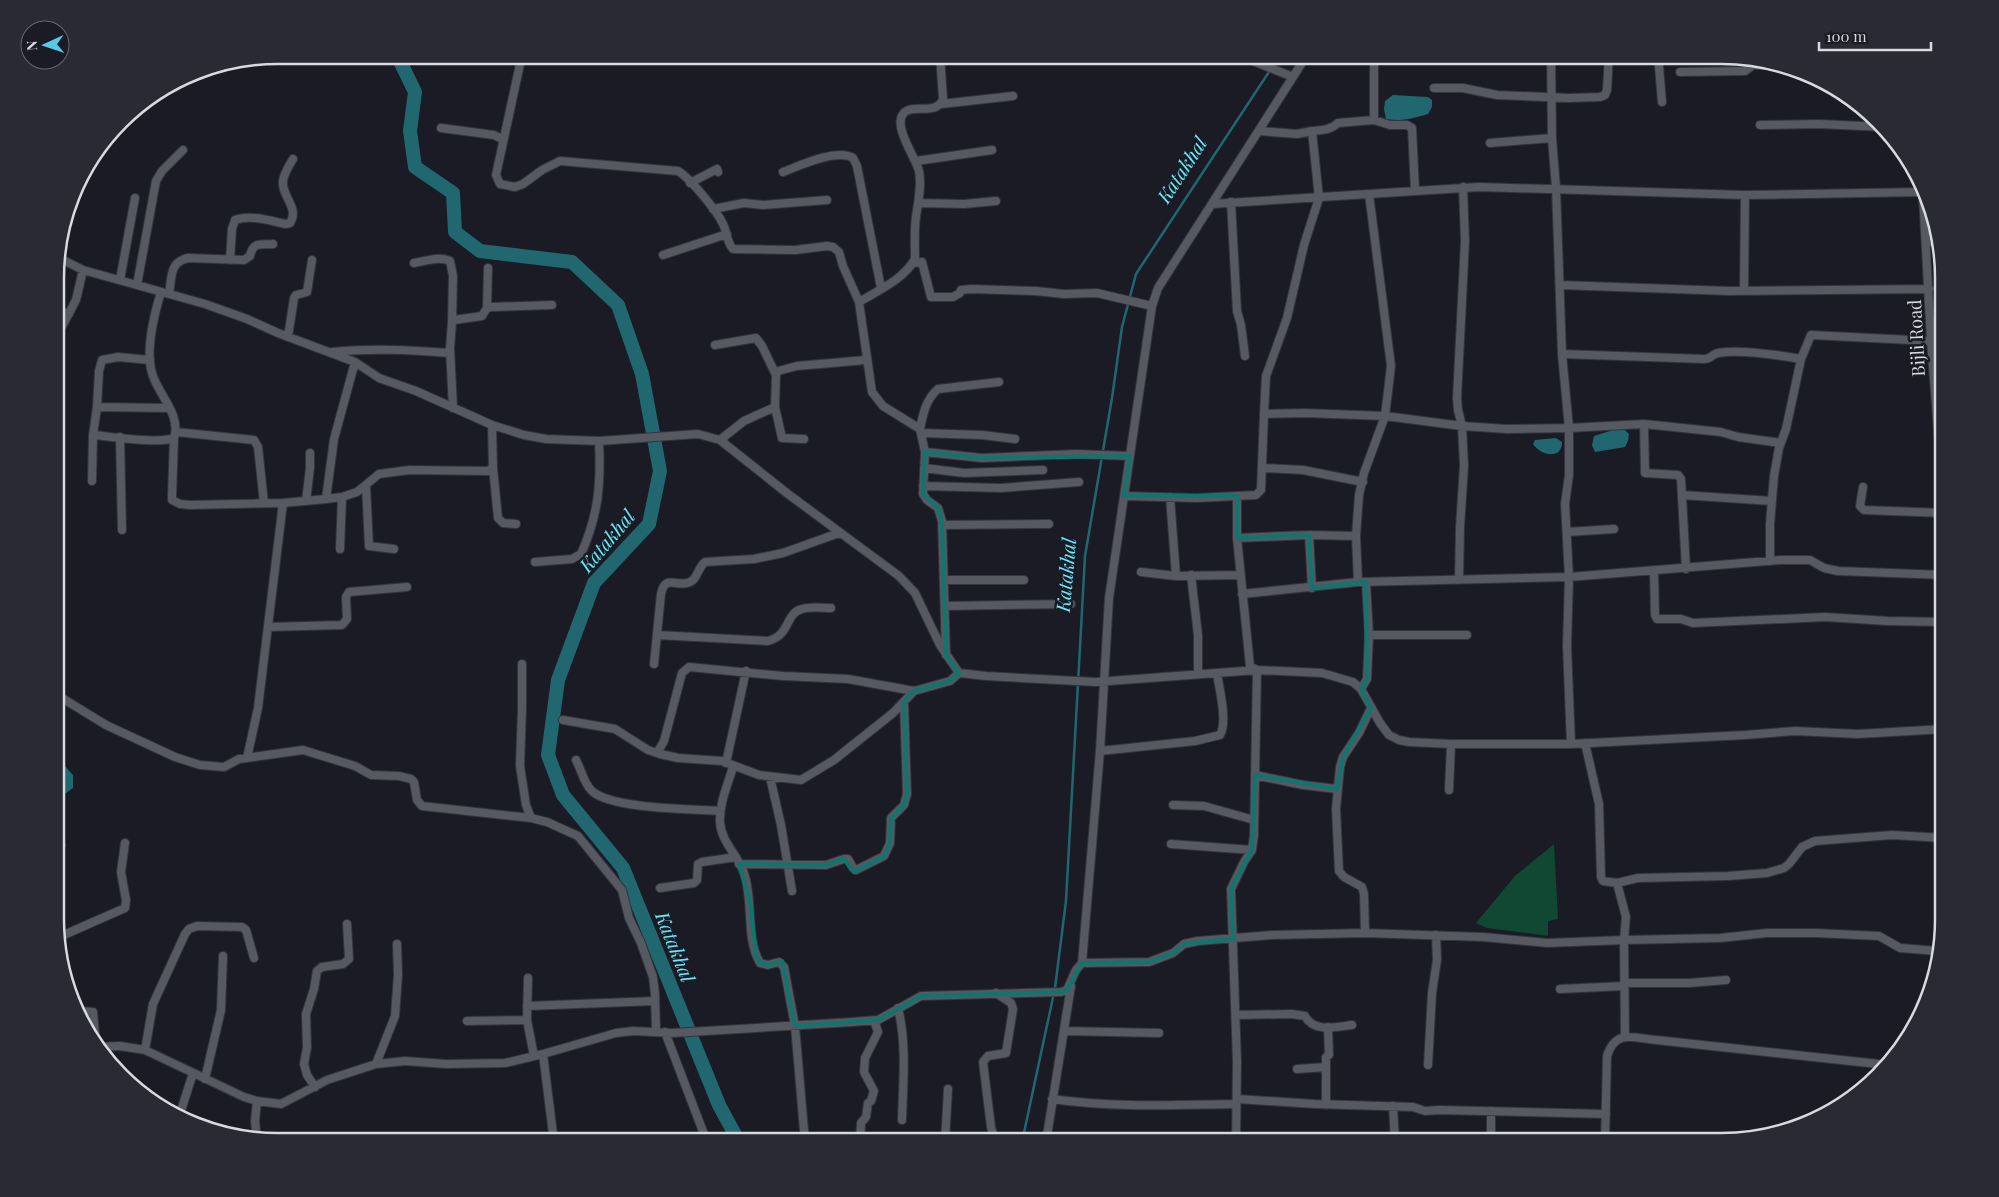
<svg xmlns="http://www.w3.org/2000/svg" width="1999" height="1197" viewBox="0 0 1999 1197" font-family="'Playfair Display',serif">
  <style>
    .green { fill: #104834 }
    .water { fill: #216770 }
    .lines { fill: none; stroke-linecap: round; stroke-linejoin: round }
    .stream { stroke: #216770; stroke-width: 2.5 }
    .river { stroke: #216770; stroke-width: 14 }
    .minor-casing { stroke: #33353b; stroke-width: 10 }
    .minor { stroke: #565862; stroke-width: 8 }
    .marked { fill: none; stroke: #0f766e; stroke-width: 4; stroke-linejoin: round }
    .labels { text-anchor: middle; stroke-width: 5; stroke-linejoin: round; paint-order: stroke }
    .street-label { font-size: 18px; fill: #d8dadf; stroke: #1a1b24 }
    .water-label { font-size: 19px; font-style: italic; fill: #68eafb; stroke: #1a1b24 }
    .rim { fill: none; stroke: #d8dadf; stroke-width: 2.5 }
  </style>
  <rect width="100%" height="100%" fill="#1a1b24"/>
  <path class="green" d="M 1554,844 L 1558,919 L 1548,921 L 1548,936 L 1487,928 L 1476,923 L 1515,876 Z"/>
  <path class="water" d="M 1393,95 L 1428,97 L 1432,100 L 1432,107 L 1428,114 C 1413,118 1402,122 1386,119 L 1384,109 L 1385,101 Z
    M 1616,429 L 1624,429 L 1629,434 L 1628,441 L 1625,447 L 1595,452 L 1592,445 L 1594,436 Z
    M 1556,438 L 1562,442 C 1562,460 1541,456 1533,444 L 1535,440 Z
    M 57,757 L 73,775 L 73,788 L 62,796 L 57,798 Z"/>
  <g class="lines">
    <path class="stream" d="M 1022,1142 L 1055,988 L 1066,901 L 1085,556 L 1112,398 L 1122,327 L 1136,274 L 1280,55"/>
    <path class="river" d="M 397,55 L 415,92 L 410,131 L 415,167 L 453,193 L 455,232 L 480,251 L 572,262 L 618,305 L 642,374 L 660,471 L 649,524 L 594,583 L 558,680 L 548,755 L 563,795 L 623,868 L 719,1105 L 739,1142"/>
    <g class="minor-casing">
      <path id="minor" d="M 522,55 L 496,175 L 500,184 L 515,187 L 523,184 L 542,170 L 560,161 L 678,171 C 690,178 717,211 723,224 C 727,232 727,243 733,249 L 795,250 L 827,246 L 833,247 L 839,252 L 843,266 L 859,302 L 872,392 L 883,406 L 920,429 L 925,452 L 923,494 L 927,500 L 938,508 L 942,521 L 946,655
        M 1238,55 L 1293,77
        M 1551,55 L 1552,138 L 1556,188 L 1562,354 L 1569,428 L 1569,475 L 1565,504 L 1569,577 L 1567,646 L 1571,744
        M 1658,55 L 1662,102
        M 1680,72 L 1745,71 L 1753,65 L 1785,65
        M 1434,88 L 1463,88 L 1497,95 L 1569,98 L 1600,97 L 1605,95 L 1607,90 L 1609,55
        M 941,104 L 1013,96
        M 1374,120 L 1390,125 L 1407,125 L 1412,128 L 1415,191
        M 1760,125 L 1819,124 L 1884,127
        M 441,128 L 494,135 L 502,139
        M 1259,131 L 1297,134 L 1312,131
        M 1490,143 L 1552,138
        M 916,161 L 992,150
        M 783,172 C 799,166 837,148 853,158 L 857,166 L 881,288
        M 690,183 L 717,169 L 718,172
        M 1923,196 L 1931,341 L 1944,509
        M 1231,202 L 1237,311 L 1241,325 L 1245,356
        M 918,203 L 964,204 L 996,201
        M 1212,204 L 1479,187 L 1745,195 L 1922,192
        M 713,209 L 744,203 L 763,205 L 827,200
        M 1926,242 L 1937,242
        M 663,255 L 727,234
        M 57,257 L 83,270 L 205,304 L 247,319 L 278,333 L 355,362 L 379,378 L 416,391 L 492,425 L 524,435 L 546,439 L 599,441 L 698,434 L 720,440 L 788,494 L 899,576 L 915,593 L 940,645 L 959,673 L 986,676 L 1096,682 L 1257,670 L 1322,673 L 1353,682 L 1361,689 L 1380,723 L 1389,735 L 1399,740 L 1409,742 L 1451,744 L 1571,744 L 1745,735 L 1795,731 L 1858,734 L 1944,729
        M 230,260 L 232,229 L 235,220 C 250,214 271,221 286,224 L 290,223 C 300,208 281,196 283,181 C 284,173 289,166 293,159
        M 414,263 C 425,261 440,256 450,261 L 453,276 L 452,322
        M 913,263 L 922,262 L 931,297 L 953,297 L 960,293 L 961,290 L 971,289 L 1036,291 L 1064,294 L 1097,293 L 1152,306
        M 120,280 L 135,198
        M 137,285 L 156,181 L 162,171 L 183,150
        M 1560,285 L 1729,291 L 1929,289
        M 1744,290 L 1745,195
        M 169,294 C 172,278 169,262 188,258 L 244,260 L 250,256 C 253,241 261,245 273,244
        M 859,302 C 879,290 904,279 915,259 C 915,245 914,231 916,217 C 918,202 922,186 919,171 C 916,158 893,127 903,114 C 911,102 936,117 943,99 L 940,55
        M 487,308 L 488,268
        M 57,310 L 69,314
        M 57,336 L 76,300 L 83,270
        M 288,337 L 294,298 L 296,295 L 307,292 L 312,260
        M 715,345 L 756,338 L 762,346 L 776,375
        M 333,352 C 372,348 410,350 450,353
        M 1562,354 L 1704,359 C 1711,359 1712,354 1718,353 C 1741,349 1778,355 1801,359 L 1786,429 L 1779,448 L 1774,476 L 1770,524 L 1770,561
        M 1801,359 L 1811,335 L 1931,341
        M 97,407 L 99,371 L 102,360 L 118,357 L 150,360
        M 775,407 L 782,438 L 804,439
        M 453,408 L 450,348 L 452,322 L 454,320 L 482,316 L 487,308 L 491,307 L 552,305
        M 1264,414 L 1266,376 L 1287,318 L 1304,245 L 1319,198 L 1312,131 C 1321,130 1331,130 1338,123 L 1374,120 L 1374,55
        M 1644,424 L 1645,473 L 1678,475 L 1681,479 L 1686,569
        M 920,429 C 923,414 926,399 938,389 L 999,382
        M 176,432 L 254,440 L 258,447 L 264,503
        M 921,433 L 982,435 L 1015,439
        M 93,435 C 114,437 157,444 174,438 C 182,415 157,393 152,373 C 145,349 154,315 161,292
        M 120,437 L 122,530
        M 174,438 L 172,496 L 172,500 L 180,504 L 190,505 L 283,503 L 326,499 L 342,497 L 357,492 L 379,474 L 409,470 L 488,471 L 493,468 L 492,425
        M 720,440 L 744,421 L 775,407 L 776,375 L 778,371 L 797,366 L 866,360
        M 925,452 L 982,458 L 1076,454 L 1130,456
        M 493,468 L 498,518 L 503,523 L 516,524
        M 924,468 L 964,473 L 1043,470
        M 1263,468 L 1303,470 L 1363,482
        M 92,481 L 93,435 L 97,407 L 169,408
        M 366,485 L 369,546 L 394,549
        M 923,486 L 1001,488 L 1079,482
        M 1863,487 L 1860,506 L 1864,510 L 1944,513
        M 1682,495 L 1772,501
        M 1124,496 L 1197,498 L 1256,495 L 1261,490 L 1264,414 L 1305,413 L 1385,416 L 1462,426 L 1507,429 L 1569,428 L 1644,424 L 1721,432 L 1738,437 L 1781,443
        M 1170,497 L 1176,576
        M 326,499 L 334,439 L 355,362
        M 306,501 L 310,468 L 310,453
        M 943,525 L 1049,524
        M 1567,532 L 1614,529
        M 1309,535 L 1312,588
        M 1237,538 L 1309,535 L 1356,536
        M 340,549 L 342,497
        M 535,562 L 572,559 L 581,554 C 599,514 601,482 599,441
        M 1654,571 L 1655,615 L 1657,619 L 1681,619 L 1693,623 L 1825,617 L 1888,621 L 1944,622
        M 1141,572 L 1176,576 L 1240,575
        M 1191,575 L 1198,635 L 1198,674
        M 945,580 L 1024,580
        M 1459,580 L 1460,527 L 1464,466 L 1462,426 L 1458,410 L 1457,398 L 1465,241 L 1463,187
        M 1358,582 L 1356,536 L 1359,495 L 1364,473 L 1385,416 L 1391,366 L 1369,194
        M 1242,594 L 1358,582 L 1569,577 L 1781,560 L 1810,560 L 1824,568 L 1838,571 L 1944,575
        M 945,606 L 1071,604
        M 268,627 L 342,625 L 347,619 L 346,597 L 349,592 L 407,587
        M 657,635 L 768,641 C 791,635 785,613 802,609 C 811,606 822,608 831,608
        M 1369,635 L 1467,635
        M 522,664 L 522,709 L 520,766 L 526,805 L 531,818
        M 654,664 L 661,594 C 665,575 674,586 687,583 C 698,581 697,568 705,562 L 754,559 L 783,553 L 839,533
        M 1361,689 L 1367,679 L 1369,635 L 1366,582
        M 57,695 L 106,725 L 175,757 L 200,765 L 224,767 L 239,759 L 303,750 L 355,766 L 371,775 L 399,776 L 411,779 L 414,782 L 417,800 L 422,806 L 531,818 L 547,822 L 578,836 L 622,890 L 629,918 L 641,943 L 653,977 L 655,994 L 656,1031
        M 563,720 L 615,729 L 648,750 L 660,754 L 678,758 L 722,761 L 759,775 L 801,780 L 834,760 L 893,713 L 914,691
        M 1585,743 L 1599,804 L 1601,877 L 1603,881 L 1617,883
        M 1100,751 L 1195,741 L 1220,735 C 1228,722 1219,688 1217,673
        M 657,753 L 664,741 L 682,673 L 689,667 L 783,676 L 848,679 L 914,691 L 950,681 L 959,673
        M 247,758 L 258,708 L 283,503
        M 576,760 C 581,769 584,784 592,791 C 611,809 692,809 720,811
        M 726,763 L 746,671
        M 733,767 C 728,784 719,804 720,822 C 721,842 738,855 744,873 C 754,902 745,937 760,963 L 768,965 L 779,962 L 784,967 L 795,1026 L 805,1142
        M 1255,775 L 1303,785 L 1337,789
        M 770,777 L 781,825 L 792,891
        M 1449,790 L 1451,744
        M 1173,805 L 1204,806 L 1254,820
        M 57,841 L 61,845
        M 1171,844 L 1252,850
        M 739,864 L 826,865 L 844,859 L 848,859 L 853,868 L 856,870 L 884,856 L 890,843 L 891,818 L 904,805 L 907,794 L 904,702
        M 660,888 L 694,883 L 697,880 L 698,864 L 702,862 L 736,857
        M 1365,933 L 1364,894 L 1362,887 L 1344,877 L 1339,871 L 1336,809 L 1340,767 L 1343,757 L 1359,733 L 1371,708
        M 57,938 L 125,908 L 126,900 L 121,872 L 125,843
        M 1938,951 L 1900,948 L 1879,936 L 1816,933 L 1767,933 L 1720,938 L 1624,940 L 1626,917 L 1617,883 L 1638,878 L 1728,876 L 1767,873 L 1784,868 L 1789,864 L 1802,847 L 1815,841 L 1892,835 L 1944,838
        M 1082,963 L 1100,751 L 1109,598 L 1152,306 L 1158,288 L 1307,55
        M 528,978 L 527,1020 L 534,1056
        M 1624,983 L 1689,983 L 1726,980
        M 1560,989 L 1624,986
        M 527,1006 L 655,1001
        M 898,1008 C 907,1045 903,1082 902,1120
        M 80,1011 L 93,1012 L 96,1046
        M 1236,1015 L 1292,1014 L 1305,1016 C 1314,1033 1336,1027 1352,1025
        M 467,1021 L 527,1020
        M 1064,1031 L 1159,1033
        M 665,1032 L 707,1142
        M 97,1047 L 120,1046 L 145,1050 L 244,1097 L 257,1101 L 281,1104 L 327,1080 L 376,1064 L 405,1061 L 446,1064 L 505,1063 L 543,1054 L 616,1033 L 633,1031 L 673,1033 L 852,1022 L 878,1020 L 921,996 L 1061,992 L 1067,990 L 1076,970 L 1082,963 L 1149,962 L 1173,953 L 1184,944 L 1198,941 L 1272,935 L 1365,933 L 1483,937 L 1547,943 L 1624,940 L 1625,1037
        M 145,1050 L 153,1004 L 185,934 L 189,929 L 197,926 L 242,927 L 246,930 L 254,958
        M 543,1054 L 554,1142
        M 376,1064 L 395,1016 L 398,975 L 397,944
        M 1428,1065 L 1432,993 L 1437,960 L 1436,935
        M 1297,1069 L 1326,1067
        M 205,1079 L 221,1010 L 223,956
        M 315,1087 L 307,1075 L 304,1064 L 307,1048 L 306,1014 L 314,989 L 317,971 L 322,967 L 343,964 L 349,959 L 347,924
        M 1052,1099 C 1114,1108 1174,1105 1236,1104
        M 1237,1099 L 1315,1104 L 1413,1107 L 1425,1111 L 1439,1110 L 1606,1114
        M 257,1101 L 255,1121 L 257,1139
        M 1326,1105 L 1326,1057 L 1329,1055 L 1328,1027
        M 1393,1106 L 1395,1142
        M 179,1117 L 193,1073
        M 860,1142 L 861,1123 L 866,1117 L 868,1103 L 871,1101 L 874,1091 L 864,1072 L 865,1058 L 878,1032 L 874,1020
        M 945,1142 L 948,1089
        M 995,1142 L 991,1127 L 983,1062 L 988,1056 L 1006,1053 L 1013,1009 L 1011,1003 L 996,993
        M 1046,1142 L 1071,986
        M 1236,1142 L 1237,1062 L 1231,889 L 1244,862 L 1252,850 L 1254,835 L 1257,670 L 1250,666 L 1237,538 L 1237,496
        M 1491,1142 L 1491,1111
        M 1605,1142 L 1607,1056 C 1616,1029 1632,1038 1656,1040 L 1888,1065"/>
    </g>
    <use href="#minor" class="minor"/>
  </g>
  <path class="marked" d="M 925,452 L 982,458 L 1130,456 L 1124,496 L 1237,496 L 1237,538 L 1309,535 L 1312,588 L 1366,582 L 1367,679 L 1361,689 L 1371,708 L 1343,757 L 1337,789 L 1255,775 L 1252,850 L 1231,889 L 1233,939 L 1184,944 L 1173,953 L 1149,962 L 1082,963 L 1067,990 L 1061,992 L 921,996 L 878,1020 L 795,1026 L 782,961 L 768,965 L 760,963 L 756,956 L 750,901 L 739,864 L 826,865 L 844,859 L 854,872 L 884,856 L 890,843 L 891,818 L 904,805 L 907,794 L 904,702 L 914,691 L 950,681 L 959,673 L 946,655 L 942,521 L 938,508 L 923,494 Z"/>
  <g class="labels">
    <g class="street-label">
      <text transform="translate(1917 338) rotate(-93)" y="6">Bijli Road</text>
    </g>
    <g class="water-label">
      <text transform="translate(1182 170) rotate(-57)" y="7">Katakhal</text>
      <text transform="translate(607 541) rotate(-50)" y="7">Katakhal</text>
      <text transform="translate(1066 575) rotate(-85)" y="7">Katakhal</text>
      <text transform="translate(675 947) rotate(68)" y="7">Katakhal</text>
    </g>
  </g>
  <path d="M0 0H1999V1197H0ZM278 64H1721A214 214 0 0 1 1935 278V919A214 214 0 0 1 1721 1133H278A214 214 0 0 1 64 919V278A214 214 0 0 1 278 64Z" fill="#292a33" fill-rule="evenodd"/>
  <path class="rim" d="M278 64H1721A214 214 0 0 1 1935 278V919A214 214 0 0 1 1721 1133H278A214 214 0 0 1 64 919V278A214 214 0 0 1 278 64Z"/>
  <g transform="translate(45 45) rotate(267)"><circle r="24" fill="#1a1b24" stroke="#66676f"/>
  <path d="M0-4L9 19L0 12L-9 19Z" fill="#59c8e4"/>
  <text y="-8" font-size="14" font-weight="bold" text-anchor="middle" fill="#d8dadf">N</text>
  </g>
  <path d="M1819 42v8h112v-8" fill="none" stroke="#d8dadf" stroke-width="2.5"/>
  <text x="1826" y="42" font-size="15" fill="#d8dadf" stroke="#1a1b24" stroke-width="4" paint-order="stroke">100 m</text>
</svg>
